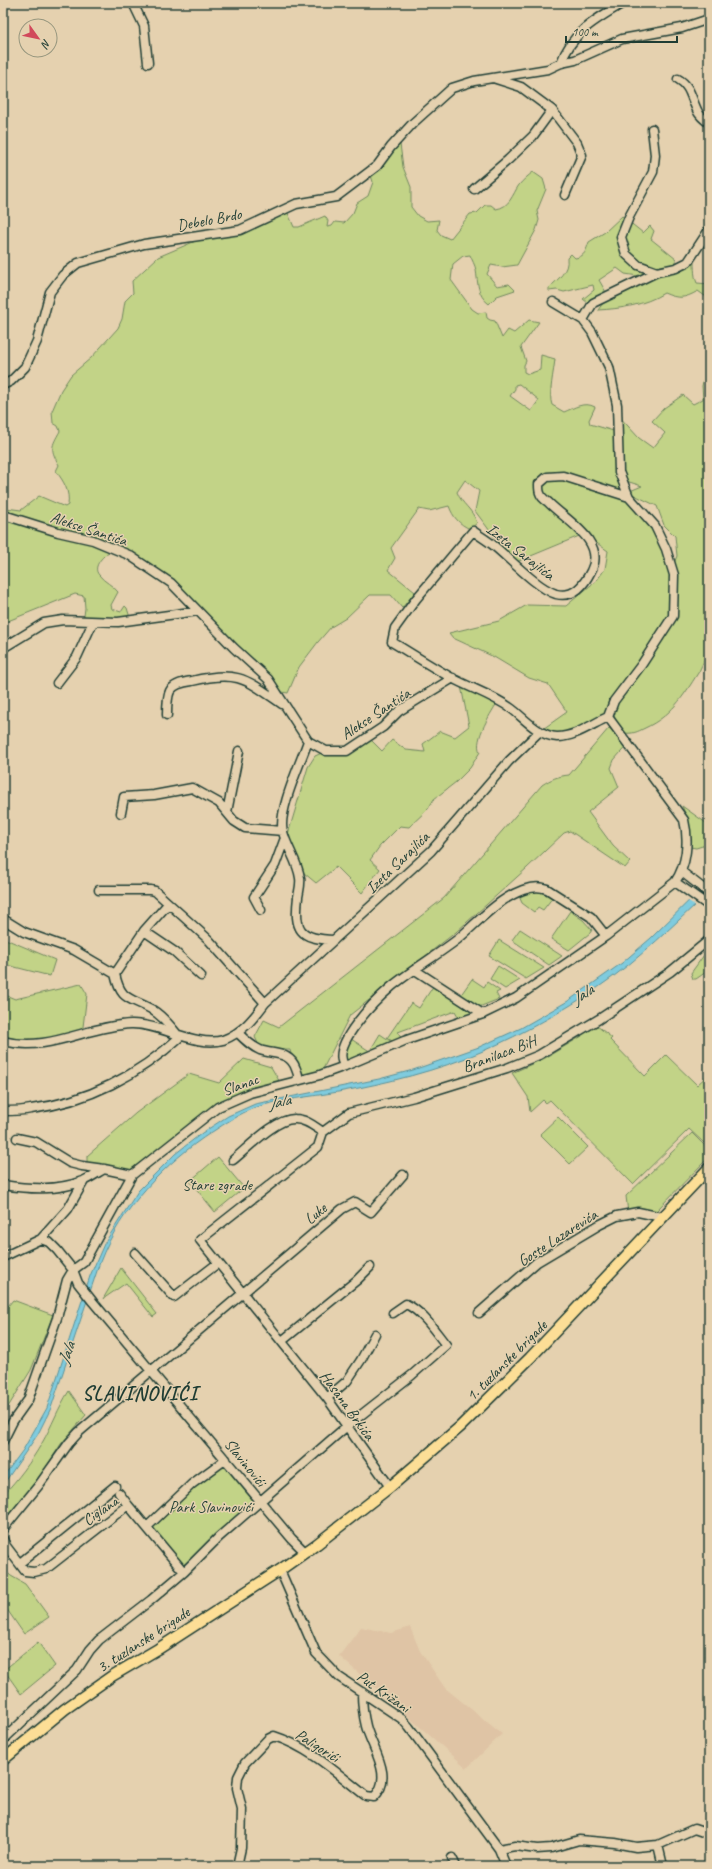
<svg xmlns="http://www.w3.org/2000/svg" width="712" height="1869" viewBox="0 0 712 1869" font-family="Caveat,sans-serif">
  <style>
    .built { fill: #dfc4a5 }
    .green { fill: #c2d387; stroke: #70885e; fill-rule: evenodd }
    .water { fill: #7fcbde; stroke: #59929a }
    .pier { fill: #e5d1af }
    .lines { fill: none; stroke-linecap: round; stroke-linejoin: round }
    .minor-casing { stroke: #1f3d34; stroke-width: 11 }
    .major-casing { stroke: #1f3d34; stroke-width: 13 }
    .minor { stroke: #e5d1af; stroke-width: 8 }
    .major { stroke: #fcde96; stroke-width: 10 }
    .labels { text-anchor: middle; stroke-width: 3; stroke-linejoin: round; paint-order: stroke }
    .street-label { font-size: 16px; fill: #1f3d34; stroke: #e5d1af }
    .park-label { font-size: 16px; fill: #274438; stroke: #e5d1af }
    .water-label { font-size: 17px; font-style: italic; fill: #24443c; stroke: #e5d1af }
    .district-label { font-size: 20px; font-weight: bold; letter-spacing: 1px; fill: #1f3d34; stroke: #e5d1af }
  </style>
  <rect width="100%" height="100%" fill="#e5d1af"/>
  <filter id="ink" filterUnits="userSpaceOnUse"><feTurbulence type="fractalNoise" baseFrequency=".025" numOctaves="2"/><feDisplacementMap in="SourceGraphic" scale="8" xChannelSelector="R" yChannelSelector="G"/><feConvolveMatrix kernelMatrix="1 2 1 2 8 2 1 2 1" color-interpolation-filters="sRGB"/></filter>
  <g filter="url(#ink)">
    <path class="built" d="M 361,1627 L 391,1633 L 410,1627 L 420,1651 L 445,1688 L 502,1734 L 467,1768 L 339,1656 Z"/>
    <path class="green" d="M 400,144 L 403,167 L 411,187 L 411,207 L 418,216 L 427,221 L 439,220 L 437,230 L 441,235 L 450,239 L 470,214 L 477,213 L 485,205 L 491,205 L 496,209 C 510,207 512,195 519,185 C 523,180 528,176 533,172 L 543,179 L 546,189 L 537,211 L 539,220 L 536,230 L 517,265 L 502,267 L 491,265 L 487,274 L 497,286 L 509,284 L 515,290 L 497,296 L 489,304 C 477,295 478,283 476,270 C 475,265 472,260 470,255 L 463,256 L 453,264 L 451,280 L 472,309 L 478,313 L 486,312 L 487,318 L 490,320 L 495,321 L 502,338 L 508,330 L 514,333 L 529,320 L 539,322 L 521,347 L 526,361 L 524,365 L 524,372 L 528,374 L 540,370 L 541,355 L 555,359 C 554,371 548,395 552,405 L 564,412 C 574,408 584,401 595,407 L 589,420 L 590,424 L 617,432 L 617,414 L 639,438 L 653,448 L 665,433 L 652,421 L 664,408 L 683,395 L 693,404 L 703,399 L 702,386 L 705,372 L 709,371 L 709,655 C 703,659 702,667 698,673 C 683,697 671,716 645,728 C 637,732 633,734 624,733 C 615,723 613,716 613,703 L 608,717 C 592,724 573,740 555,737 C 550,736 545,733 540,731 L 567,712 L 548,684 L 529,678 L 494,657 L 453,638 L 449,633 L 499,621 L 527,605 L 566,606 L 597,580 L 605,569 L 608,551 L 584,534 L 514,563 L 475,511 L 479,491 L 465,480 L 457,492 C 462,505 472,508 477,523 L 470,529 C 459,524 453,517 449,506 L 429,511 L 419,509 L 391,548 L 395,558 L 388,570 L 415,592 L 402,608 L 391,595 L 370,595 L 346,618 L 331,627 L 318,642 L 299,667 L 288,693 L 276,691 L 268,679 L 234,648 L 171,583 L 129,555 L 112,550 C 105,554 91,566 99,575 C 104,582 113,585 118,592 L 111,605 L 112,609 L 121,612 L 125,606 L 127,608 L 131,621 L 118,622 L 77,621 L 84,616 L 85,608 L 84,596 L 75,594 L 3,623 L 3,497 L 6,508 L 21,510 L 39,496 L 65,507 L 68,505 C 70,491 64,482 56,471 L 59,465 C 50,449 51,447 60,431 L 58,426 L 53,423 L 52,411 L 61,390 L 71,375 L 91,358 L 118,328 L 122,319 L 125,301 L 133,293 L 132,281 L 158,257 L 205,237 L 245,226 L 283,211 L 287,211 L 294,227 L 299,227 L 325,216 L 328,221 L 327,227 L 332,226 L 335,222 L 344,223 L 353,213 L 357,203 L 368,196 L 373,182 L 370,172 L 378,166 L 391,147 ZM 519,384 L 539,400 L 531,411 L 510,396 L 515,389 L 515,385 ZM 623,480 L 642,486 L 630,491 L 630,493 L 657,506 L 664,525 L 675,536 L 677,556 L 672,568 L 666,549 L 655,526 L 644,512 L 629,497 Z
      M 622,216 L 643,233 L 650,226 L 654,231 L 651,239 L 676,259 L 676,268 L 693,255 C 695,265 693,274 697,283 L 709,284 L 709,299 L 698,291 C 684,299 678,299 664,293 C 645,305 620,309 598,310 C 607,295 626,289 642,282 L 638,276 L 625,274 L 617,268 L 599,280 L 607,294 L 588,303 L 583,299 L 594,290 L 593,285 L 564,292 L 557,290 L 549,291 L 549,288 C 558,279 569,271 567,258 L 571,254 L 575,258 C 585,257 586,250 589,242 L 605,232 Z
      M 460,681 L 499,700 C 492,711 473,740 480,752 L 470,768 L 456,782 L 434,799 L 428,809 L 409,827 L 400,826 L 380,846 L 370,860 L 380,869 L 362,893 L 336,867 L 316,883 L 304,873 L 288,834 L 308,767 L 315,756 L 326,751 L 347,751 L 368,737 L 382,751 L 392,740 L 406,750 L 425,752 L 423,744 L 440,731 L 455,737 L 469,726 Z
      M 609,728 L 628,744 L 614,760 L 611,768 L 619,787 L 588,812 L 613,846 L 630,862 L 625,868 L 570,831 L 564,833 L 527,868 L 456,932 L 350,1015 L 320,1075 L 297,1081 L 290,1050 L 261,1050 L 255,1037 L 264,1020 L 279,1027 L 444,898 L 542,785 C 551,779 558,776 569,775 Z
      M 682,806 L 709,825 L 709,844 L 696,848 L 690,847 L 688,820 Z
      M 536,891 L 553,897 L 543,910 L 538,907 L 534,912 L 522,903 L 519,896 L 524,892 Z
      M 570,911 L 583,920 L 592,930 L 590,933 L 569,950 L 551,939 Z
      M 520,929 L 562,956 L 549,965 L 512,940 Z
      M 3,938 L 55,960 L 50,976 L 3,964 Z
      M 499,940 L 544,968 L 526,979 L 489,956 Z
      M 709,948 L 709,970 L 696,979 L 693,979 L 691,973 Z
      M 498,966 L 520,980 L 505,989 L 490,979 Z
      M 472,979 L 484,987 L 487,982 L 500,991 L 496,993 L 499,999 L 479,1007 L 460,996 Z
      M 81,984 L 87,994 L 82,1035 L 39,1044 L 3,1041 L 3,994 L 15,999 Z
      M 434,985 L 472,1013 L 459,1018 L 455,1011 L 398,1032 L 402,1039 L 394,1042 L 387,1038 L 411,1003 L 419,1008 Z
      M 596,1025 L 612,1038 L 610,1040 L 645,1076 L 666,1055 L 697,1085 L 709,1074 L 709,1139 L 704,1143 L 689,1129 L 633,1184 L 550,1100 L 546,1103 L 543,1100 L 530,1112 L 528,1097 L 512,1073 L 545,1058 L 582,1036 L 578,1033 Z
      M 380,1034 L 392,1042 L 374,1050 L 371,1049 Z
      M 348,1037 L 371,1052 L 346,1064 L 343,1053 Z
      M 244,1059 L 271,1067 L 281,1084 L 212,1109 L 126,1173 L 87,1165 L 87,1156 L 136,1113 L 189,1074 L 219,1083 Z
      M 558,1117 L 588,1147 L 570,1164 L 540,1134 Z
      M 692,1133 L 705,1146 L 709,1142 L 709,1157 L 655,1212 L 628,1213 L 626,1196 Z
      M 218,1157 L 244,1188 L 215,1212 L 190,1181 Z
      M 121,1268 L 157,1314 L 153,1317 L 126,1283 L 103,1299 Z
      M 13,1300 L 53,1315 L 31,1370 L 3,1415 L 3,1312 Z
      M 69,1391 L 86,1415 L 61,1444 L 36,1483 L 3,1521 L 3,1495 C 18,1479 31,1462 42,1443 C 52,1426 58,1408 69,1391 Z
      M 226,1459 L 261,1502 L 184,1572 L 147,1527 Z
      M 3,1569 L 11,1576 L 25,1584 L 49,1617 L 24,1634 L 6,1608 L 3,1610 Z
      M 38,1642 L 55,1666 L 21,1694 L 4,1670 Z"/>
    <path class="water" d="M 709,881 L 709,892 C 674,924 640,959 600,986 C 564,1011 524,1033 483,1051 C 437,1071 387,1083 338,1092 C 310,1097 280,1099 254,1108 C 239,1114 226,1123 212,1132 C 166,1162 120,1209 100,1262 L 51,1408 L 38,1434 L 3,1485 L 3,1477 L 23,1450 L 47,1408 L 90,1276 L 104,1244 L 138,1191 L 175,1154 L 202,1133 L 228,1116 L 255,1104 L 379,1079 L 413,1070 L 479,1047 L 521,1028 L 568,1001 L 622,963 L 651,938 Z"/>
    <path class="pier" d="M 706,881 L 709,884 L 709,894 L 696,906 L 687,900 Z"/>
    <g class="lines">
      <g class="minor-casing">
        <path id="minor" d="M 133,3 L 144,26 L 148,63
          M 561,63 C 573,31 595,20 623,3
          M 678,79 C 691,86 691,99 698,112 C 700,116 705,120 709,123
          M 552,110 L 577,143 L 582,155 L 565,195
          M 652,129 L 655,155 L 653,172 L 629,217 L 621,237 L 626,254 L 638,265 L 657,272 L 676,268 L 688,262 L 709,230
          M 474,189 L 508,160 L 533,136 L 552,110 L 521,87 L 496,79
          M 553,302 L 583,320 L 592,332 L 609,367 L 617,405 L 619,472 L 629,497
          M 583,320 L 593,303 L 657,272
          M 3,385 L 11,381 L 25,367 L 37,341 L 50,292 L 63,275 L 78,263 L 144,244 L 240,230 L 296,204 L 336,197 L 377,166 L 391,147 L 413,123 L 452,88 L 474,81 L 548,69 L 561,63 L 575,60 L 622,39 L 682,28 L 709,19
          M 3,512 L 7,516 L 58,532 L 93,540 L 129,555 L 171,583 L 234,648 L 268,679 L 308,741 L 326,751 L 347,751 L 383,727 L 399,711 L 453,678
          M 3,648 L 44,623 L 63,620 L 118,622 L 198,611
          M 57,683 L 77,657 L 93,622
          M 167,715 C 167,708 167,697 170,691 C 174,684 184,682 192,681 C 238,670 246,679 282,704
          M 308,741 C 301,762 277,812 283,832 C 287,848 298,862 300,878 C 301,884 299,891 298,897 C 294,930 299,939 334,940
          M 227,812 L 239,751
          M 121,813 L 124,797 L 154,795 L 192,788 L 219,803 L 234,821 L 245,828 L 283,831
          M 682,872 L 709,893
          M 675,882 L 709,906
          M 99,890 L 150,890 L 155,891 L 208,939 L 265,1003
          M 261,910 L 254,897 L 275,865 L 285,838
          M 3,919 L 24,932 L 74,950 L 115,974 C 121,1001 129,997 151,1009 C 161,1015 169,1024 176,1033
          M 144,931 L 175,952 L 201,976
          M 415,970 L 483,1014
          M 115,974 L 144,931 L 168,904
          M 238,1033 C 245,1040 251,1046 260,1050 C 274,1055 290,1051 296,1069 C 298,1074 299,1076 297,1081
          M 3,1041 C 49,1053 86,1026 131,1024 C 159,1023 197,1048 223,1040 C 242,1033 253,1019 265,1003 L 431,851 L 509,761 L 540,731
          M 345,1066 C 328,1047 377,999 391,987 C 412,970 436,956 458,939 C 478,922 498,899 523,890 C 531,887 539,886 547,889 L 591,917 L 606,936
          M 3,1111 C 12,1111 22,1111 31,1109 C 87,1102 139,1075 181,1036
          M 17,1138 L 36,1142 L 70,1163 L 82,1166 L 104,1169 L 132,1175
          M 233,1160 C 248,1148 276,1118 295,1119 C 306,1119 315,1127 323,1132
          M 3,1185 C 29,1189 57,1191 83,1181 C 90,1178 97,1173 104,1169
          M 41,1239 L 68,1209 L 84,1181
          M 135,1253 L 174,1297 L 218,1263
          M 3,1257 L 41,1239 L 49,1242 L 57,1250 L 73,1270 L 78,1283 L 93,1302 L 292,1539 L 305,1552
          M 479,1313 L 537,1262 L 599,1225 L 617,1216 L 638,1212 L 662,1217
          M 282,1341 L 357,1280 L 370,1267
          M 327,1398 L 347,1381 L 361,1360 L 375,1334
          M 3,1441 L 13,1421 L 28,1400 L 57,1318 L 67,1280 L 73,1270 L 84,1262 L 132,1175 L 218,1107 L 250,1093 L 320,1075 L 345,1066 L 404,1041 L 483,1014 L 516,998 L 606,936 L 675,882 C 687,865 689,840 684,820 L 608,717 C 592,724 575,737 557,737 C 539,736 525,719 512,709 C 493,695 472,689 452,678 C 432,667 412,654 392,642 L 395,628 L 416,599 L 473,531 C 480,536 487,540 493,545 C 509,558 537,588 556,594 C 564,596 572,594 578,589 C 584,584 588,577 591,571 C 607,541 565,520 548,502 C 545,500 541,497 540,493 C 539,491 539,487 539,484 L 547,477 L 563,476 L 629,497 L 655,526 L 666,549 L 674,575 L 673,616 L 642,664 L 614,701 L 608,717
          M 390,1487 L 327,1398 L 200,1240 L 318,1147 L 323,1132 L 349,1113 L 414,1097 L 507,1068 L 539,1055 L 599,1019 L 670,972 L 709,940
          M 119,1493 L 128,1505
          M 147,1527 L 192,1484 L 226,1459
          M 3,1529 L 39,1485 L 69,1443 L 79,1432 L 342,1209 L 355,1202 L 371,1212 L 403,1175
          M 3,1539 L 6,1546 L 25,1571 L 34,1572 L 46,1569 L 128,1505 L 184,1572
          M 20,1563 L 115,1486
          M 280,1570 L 316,1653 L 339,1677 L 402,1719 L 409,1727 L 499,1849 L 506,1866
          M 3,1740 L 77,1670 L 90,1650 L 99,1640 L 151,1600 L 184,1572 L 219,1537 L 347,1426 L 412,1375 L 446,1345 C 434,1330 423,1312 406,1304 L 393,1313
          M 658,1845 L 663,1866
          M 499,1849 L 515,1846 L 537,1849 L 551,1848 L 579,1840 L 615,1843 L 636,1847 L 658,1845 L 694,1829 L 709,1834
          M 452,1858 L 456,1866
          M 237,1866 L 241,1848 L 242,1809 L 237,1788 L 238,1777 L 245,1763 L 268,1739 L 274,1736 C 309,1747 338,1774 366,1796 L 374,1797 C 395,1777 371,1747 366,1726 C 363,1714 362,1704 362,1692"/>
      </g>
      <g class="major-casing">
        <path id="major" d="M 3,1760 L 65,1709 L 112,1676 L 158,1649 L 280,1570 L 317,1544 L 390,1487 L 460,1427 L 530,1358 L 709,1168"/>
      </g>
      <use href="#minor" class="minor"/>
      <use href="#major" class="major"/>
    </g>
  </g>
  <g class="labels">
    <g class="street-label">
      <text transform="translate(209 219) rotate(-11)" y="6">Debelo Brdo</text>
      <text transform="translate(89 528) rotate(18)" y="6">Alekse Šantića</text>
      <text transform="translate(521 551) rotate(38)" y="6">Izeta Sarajlića</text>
      <text transform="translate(375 713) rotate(-34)" y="6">Alekse Šantića</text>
      <text transform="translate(397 862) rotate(-44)" y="6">Izeta Sarajlića</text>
      <text transform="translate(499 1053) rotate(-21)" y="6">Branilaca BiH</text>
      <text transform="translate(240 1084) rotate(-20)" y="6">Slanac</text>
      <text transform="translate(315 1213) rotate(-40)" y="6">Luke</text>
      <text transform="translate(557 1237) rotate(-33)" y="6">Goste Lazarevića</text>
      <text transform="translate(506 1360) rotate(-45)" y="6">1. tuzlanske brigade</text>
      <text transform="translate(348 1405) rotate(54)" y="6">Hasana Brkića</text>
      <text transform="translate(246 1462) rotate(51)" y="6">Slavinovići</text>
      <text transform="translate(100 1510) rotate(-35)" y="6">Ciglana</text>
      <text transform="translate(143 1639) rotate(-33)" y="6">3. tuzlanske brigade</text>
      <text transform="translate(384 1691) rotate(35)" y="6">Put Križani</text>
      <text transform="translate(318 1745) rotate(32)" y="6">Paligorići</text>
    </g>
    <g class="park-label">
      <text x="217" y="1190">Stare zgrade</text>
      <text x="211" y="1512">Park Slavinovići</text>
    </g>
    <g class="water-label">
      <text transform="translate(582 994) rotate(-34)" y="6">Jala</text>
      <text transform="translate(279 1101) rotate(-12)" y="6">Jala</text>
      <text transform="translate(66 1353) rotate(-71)" y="6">Jala</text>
    </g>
    <g class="district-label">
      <text x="140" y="1400">SLAVINOVIĆI</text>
    </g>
  </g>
  <rect width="712" height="1869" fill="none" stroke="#e5d1af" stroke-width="16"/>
  <rect x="8" y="8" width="696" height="1853" fill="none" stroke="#1f3d34" stroke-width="1.5" filter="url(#ink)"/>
  <g transform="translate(38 38) rotate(123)"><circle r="19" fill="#e5d1af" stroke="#96967e"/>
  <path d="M0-3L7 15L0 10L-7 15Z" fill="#d1495b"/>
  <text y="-6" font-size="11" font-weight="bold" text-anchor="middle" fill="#1f3d34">N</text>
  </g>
  <path d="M566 36v6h111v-6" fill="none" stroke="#1f3d34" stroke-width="2"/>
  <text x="572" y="36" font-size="12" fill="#1f3d34" stroke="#e5d1af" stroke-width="3" paint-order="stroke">100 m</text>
</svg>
